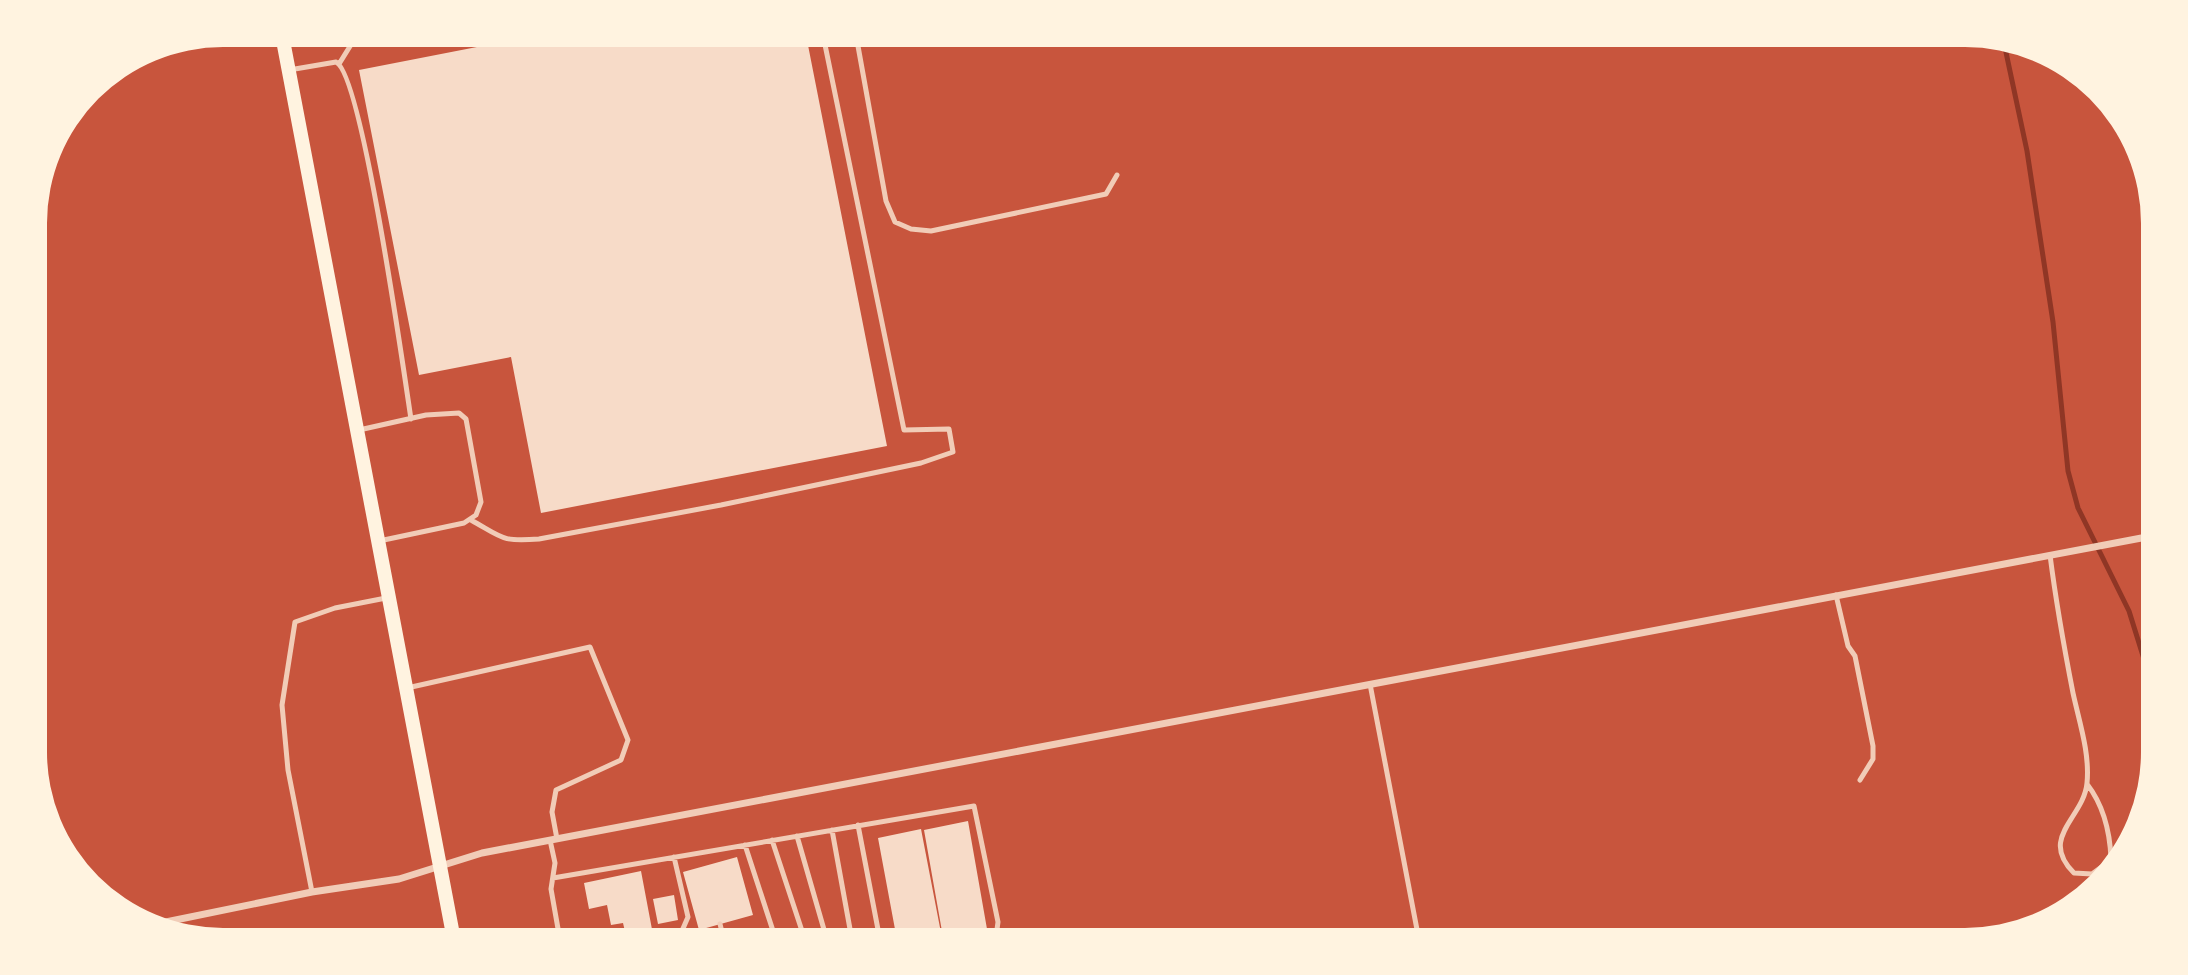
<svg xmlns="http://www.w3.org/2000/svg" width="2188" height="975" viewBox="0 0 2188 975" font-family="Roboto,sans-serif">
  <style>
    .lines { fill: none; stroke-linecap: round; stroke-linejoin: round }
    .stream { stroke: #8f3625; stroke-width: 5 }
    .building { fill: #f7dbc8 }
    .service { stroke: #f1ccb7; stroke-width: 5 }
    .minor { stroke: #f1ccb7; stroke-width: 7 }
    .secondary { stroke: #fff3e0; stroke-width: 14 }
  </style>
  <rect width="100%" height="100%" fill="#c8553d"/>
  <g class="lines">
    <path class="stream" d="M 2004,43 L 2027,151 L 2053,322 L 2068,471 L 2078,508 L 2129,611 L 2153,688"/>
  </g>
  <path class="building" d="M 480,35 L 806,35 L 887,446 L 541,513 L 511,357 L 419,375 L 359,70 L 482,46 Z
    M 968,821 L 987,929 L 943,937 L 924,830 Z
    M 921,829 L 942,938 L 897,940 L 878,838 Z
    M 737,857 L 753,915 L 699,930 L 683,872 Z
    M 641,871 L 654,940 L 627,940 L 623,923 L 611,925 L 607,905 L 589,909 L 584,883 Z
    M 674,895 L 678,920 L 658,924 L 653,899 Z"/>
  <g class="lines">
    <path class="service" d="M 856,35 L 886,201 L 895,222 L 911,229 L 931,231 L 1106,194 L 1117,175
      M 339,64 L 357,35
      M 289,70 L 336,62 C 362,74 404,373 411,419
      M 359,430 L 426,415 L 459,413 L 466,419 L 481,502 L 476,515 L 464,523 L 379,541
      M 471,520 C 503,538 501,542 539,539 L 721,505 L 921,463 L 953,452 L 949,429 L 904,430 L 823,35
      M 2050,555 C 2056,602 2064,647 2073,693 C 2079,721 2090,753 2087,783 C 2084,818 2038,837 2074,873 L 2092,874 L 2111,860
      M 1836,595 L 1848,646 L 1855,656 L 1873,746 L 1873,759 L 1860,780
      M 1370,684 L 1419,940
      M 407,688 L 590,647 L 628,740 L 621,760 L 556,790 L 552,812 L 557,839
      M 2087,784 C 2104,806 2110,832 2111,859
      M 858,825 L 880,940
      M 832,830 L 852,940
      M 797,836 L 827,940
      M 550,840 L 555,863 L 551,889 L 560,940
      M 772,840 L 805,940
      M 745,845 L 776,940
      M 674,857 L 688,917 L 678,940
      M 553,878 L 974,806 L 998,922 L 996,937 L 991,940
      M 312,892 L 288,770 L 282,705 L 295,622 L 335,608 L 386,598
      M 720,924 L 724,940"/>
    <path class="minor" d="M 151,925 L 312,892 L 399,879 L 482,853 L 2152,536"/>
    <path class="secondary" d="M 282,35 L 454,940"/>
  </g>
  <path d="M0 0H2188V975H0ZM223 47H1965A176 176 0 0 1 2141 223V752A176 176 0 0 1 1965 928H223A176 176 0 0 1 47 752V223A176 176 0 0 1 223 47Z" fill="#fff3e0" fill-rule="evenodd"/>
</svg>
